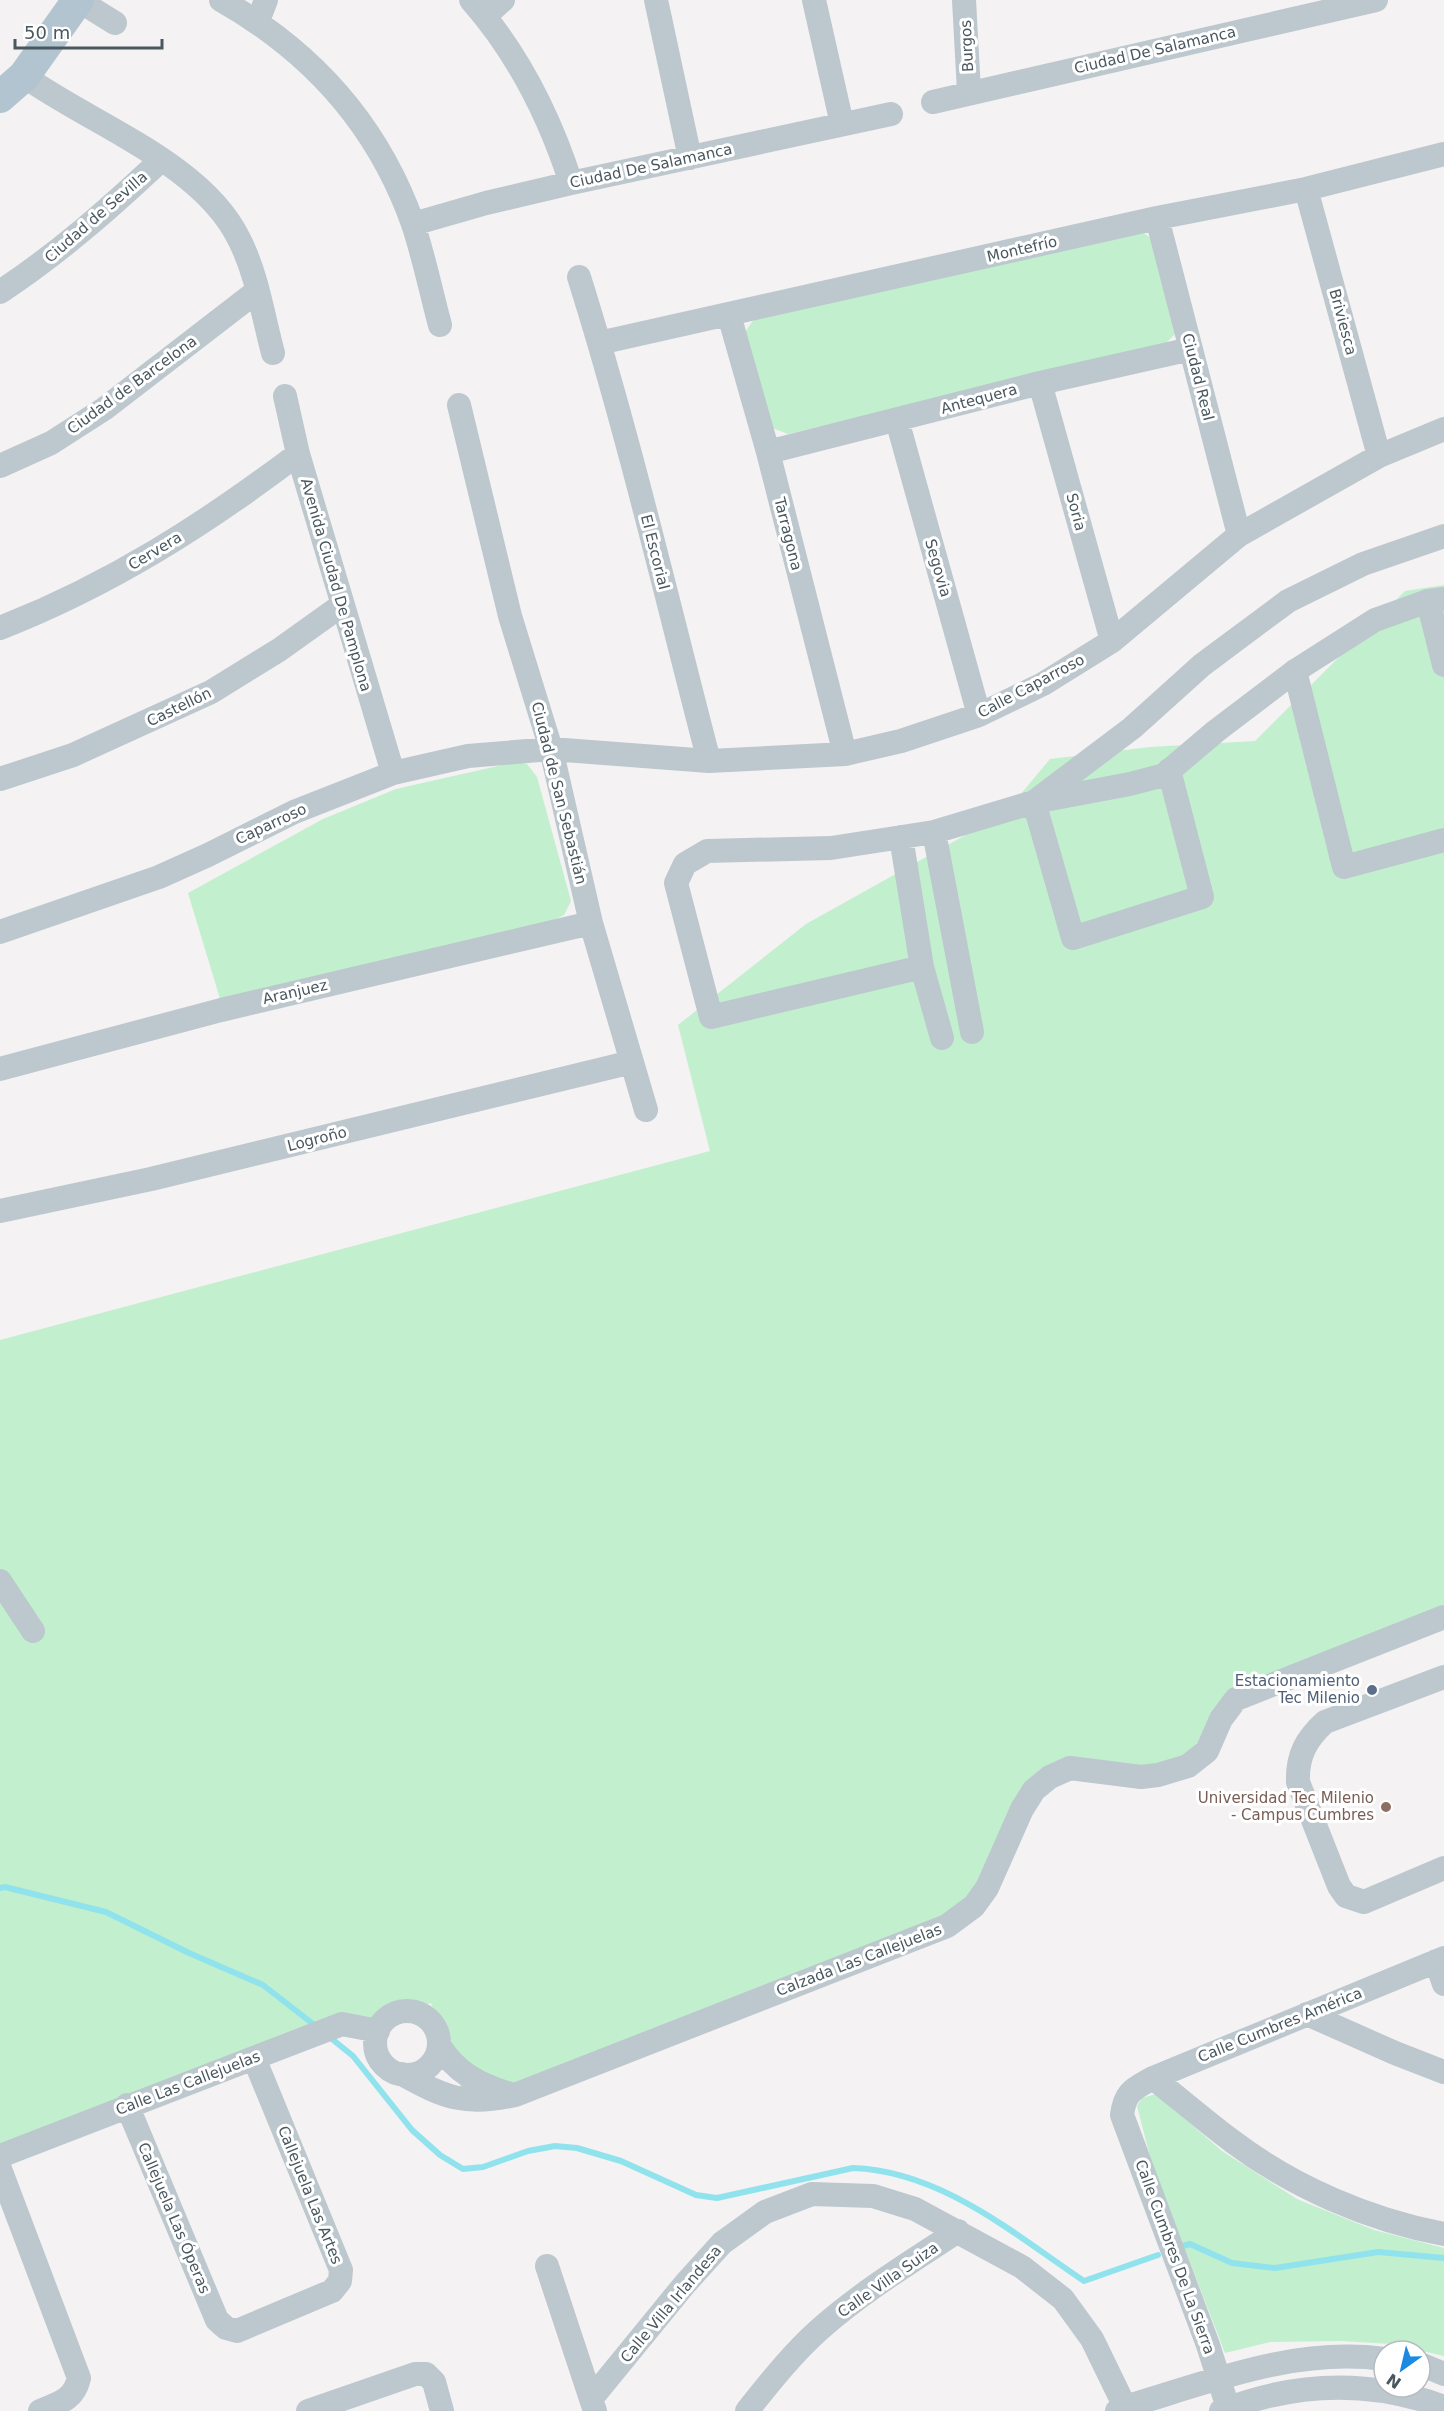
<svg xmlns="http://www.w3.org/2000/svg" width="1444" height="2411" viewBox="0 0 1444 2411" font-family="'DejaVu Sans',sans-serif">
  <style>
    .green { fill: #c2efce }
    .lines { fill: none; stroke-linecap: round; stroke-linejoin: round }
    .stream { stroke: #90e3ec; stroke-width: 6 }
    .minor { stroke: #bdc7ce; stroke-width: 24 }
    .major { stroke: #b2c4cf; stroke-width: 32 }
    .service-dot { fill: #5c6f8a; stroke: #fff; stroke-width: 2 }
    .education-dot { fill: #8d6e63; stroke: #fff; stroke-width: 2 }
    .labels { text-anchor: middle; stroke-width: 6; stroke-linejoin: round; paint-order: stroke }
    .street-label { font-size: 15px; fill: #49575f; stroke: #fff }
    .service-label { font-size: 15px; fill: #4e5e75; stroke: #fff; text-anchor: end }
    .education-label { font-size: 15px; fill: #785e54; stroke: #fff; text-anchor: end }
  </style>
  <rect width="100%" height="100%" fill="#f4f2f2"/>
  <path class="green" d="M 1141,231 L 1152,239 L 1175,334 L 1164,345 L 788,434 L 770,427 L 745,332 L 757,315 Z
    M 1444,585 L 1444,1614 L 1228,1702 L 1180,1767 L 1045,1776 L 984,1879 L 948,1922 L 512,2095 L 462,2091 L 431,2003 L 0,2162 L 0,1340 L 710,1151 L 678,1025 L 806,924 L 1005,813 L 1050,759 L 1150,747 L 1255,741 L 1405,591 Z
    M 516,762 L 527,764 L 537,777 L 571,901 L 564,915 L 552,921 L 221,1002 L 188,893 L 323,819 L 396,789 Z
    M 1156,2094 L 1222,2151 L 1297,2199 L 1374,2230 L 1444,2248 L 1444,2356 L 1392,2344 L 1340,2341 L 1270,2342 L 1225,2353 L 1152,2164 L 1137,2106 L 1142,2098 Z"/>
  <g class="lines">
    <path class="stream" d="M 0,1888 L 5,1887 L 106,1912 L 189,1953 L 263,1985 L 317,2027
      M 327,2035 L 353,2056 L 412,2130 L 440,2155 L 463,2169 L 483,2167 L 528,2151 L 555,2146 L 577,2148 L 621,2161 L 696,2195 L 717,2198 L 853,2168 C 941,2171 1014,2234 1084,2281 L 1158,2255
      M 1179,2247 L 1190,2244 L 1232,2263 L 1275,2268 L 1378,2252 L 1444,2258"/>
    <path class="minor" d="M 78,0 L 115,23
      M 221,0 C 311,51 378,125 413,224 C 424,257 431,292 440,325
      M 471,0 C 517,52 550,118 571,183
      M 656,0 L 690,158
      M 814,0 L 842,124
      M 964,0 L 969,92
      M 485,16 L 503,0
      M 258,21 L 266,0
      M 24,76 C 91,124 202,163 239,239 C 257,274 263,316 273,353
      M 933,102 L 1376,0
      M 1306,189 L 1379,456
      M 1157,218 L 1239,535
      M 413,224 L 486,203 L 571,183 L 891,114
      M 579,277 C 629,436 667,600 709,761
      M 0,292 C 59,253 110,208 161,160
      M 729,315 L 768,452 L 845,754
      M 599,343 L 1157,218 L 1306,189 L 1444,154
      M 1040,383 L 1112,641
      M 285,396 L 298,454 L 393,773
      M 459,405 L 510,616 L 551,749 L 591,923 L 646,1110
      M 897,420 L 979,715
      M 768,452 L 1040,383 L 1191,349
      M 0,466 L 51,443 L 104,409 L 257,291
      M 1428,601 L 1444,665
      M 0,628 C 110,585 204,525 298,454
      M 1295,671 L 1344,867 L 1444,840
      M 1169,770 L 1202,897 L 1073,938 L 1034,802 L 1132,728 L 1202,665 L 1288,601 L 1363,564 L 1444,536
      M 0,779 L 73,755 L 211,692 L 279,650 L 342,605
      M 934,832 L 972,1032
      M 901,837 L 922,967
      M 0,932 L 159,877 L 208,855 L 294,812 L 393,773 L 468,756 L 551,749 L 709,761 L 845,754 L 901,741 L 979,715 L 1043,684 L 1112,641 L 1239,535 L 1379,456 L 1444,429
      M 942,1038 L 922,967 L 711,1017 L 676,883 L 685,864 L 707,851 L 831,848 L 934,832 L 1034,802 L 1130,784 L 1164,775 L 1216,731 L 1295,671 L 1375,620 L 1428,601 L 1444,599
      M 0,1069 L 221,1010 L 591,923
      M 0,1211 L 151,1179 L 632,1062
      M 0,1581 L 33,1631
      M 1444,1677 L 1325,1722 C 1306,1739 1297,1756 1298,1782 L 1339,1886 L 1346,1896 L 1364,1902 L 1444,1868
      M 1436,1961 L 1444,1984
      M375 2043a32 32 0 1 1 64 0a32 32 0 1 1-64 0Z
      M 1307,2014 L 1395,2053 L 1444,2072
      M 439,2045 C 456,2073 480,2085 510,2094
      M 402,2074 C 445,2098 466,2106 515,2095 L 947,1926 L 974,1906 L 987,1888 L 1022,1809 L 1034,1790 L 1050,1777 L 1070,1768 L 1141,1777 L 1158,1775 L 1188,1766 L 1207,1751 L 1221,1719 L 1236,1699 L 1444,1617
      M 1153,2078 C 1180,2099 1205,2121 1232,2141 C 1293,2187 1369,2220 1444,2234
      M 127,2105 L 217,2320 L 226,2328 L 237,2331 L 332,2291 L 340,2281 L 341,2270 L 254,2058
      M 0,2156 L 342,2024 L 378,2031
      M 0,2169 L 79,2378 C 74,2400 59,2403 40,2411
      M 547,2266 L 595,2411
      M 1420,2364 L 1444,2374
      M 591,2399 L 685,2284 L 722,2243 L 765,2212 L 812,2194 L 873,2196 L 915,2209 L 1022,2267 L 1063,2299 L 1092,2339 L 1127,2411
      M 308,2411 L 415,2374 L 426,2374 L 434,2382 L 442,2411
      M 747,2411 C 770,2382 793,2353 820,2329 C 863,2291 911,2262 958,2231
      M 1117,2411 L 1125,2407 C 1209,2382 1295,2347 1384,2359
      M 1221,2411 C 1295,2382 1369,2379 1444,2407
      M 1229,2411 L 1208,2345 L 1122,2115 C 1125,2091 1134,2089 1153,2078 L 1444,1958"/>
    <path class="major" d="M 0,97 L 24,76 L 78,0"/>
  </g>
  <circle class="service-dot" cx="1372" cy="1690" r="6"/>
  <circle class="education-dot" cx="1386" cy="1807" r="6"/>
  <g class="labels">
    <g class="street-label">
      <text transform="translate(967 46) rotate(-93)" y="5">Burgos</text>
      <text transform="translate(1155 50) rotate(-13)" y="5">Ciudad De Salamanca</text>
      <text transform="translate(651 166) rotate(-12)" y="5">Ciudad De Salamanca</text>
      <text transform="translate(96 217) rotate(-41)" y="5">Ciudad de Sevilla</text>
      <text transform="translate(1022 249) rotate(-13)" y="5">Montefrío</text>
      <text transform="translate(1343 322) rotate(75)" y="5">Briviesca</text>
      <text transform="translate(1198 377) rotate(76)" y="5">Ciudad Real</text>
      <text transform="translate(132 385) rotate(-36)" y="5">Ciudad de Barcelona</text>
      <text transform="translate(979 399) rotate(-15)" y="5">Antequera</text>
      <text transform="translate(1076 512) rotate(75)" y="5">Soria</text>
      <text transform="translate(788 534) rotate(76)" y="5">Tarragona</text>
      <text transform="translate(155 551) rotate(-31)" y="5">Cervera</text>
      <text transform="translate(655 552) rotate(76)" y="5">El Escorial</text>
      <text transform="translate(938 568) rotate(74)" y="5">Segovia</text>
      <text transform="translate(336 585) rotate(74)" y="5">Avenida Ciudad De Pamplona</text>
      <text transform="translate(1031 686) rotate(-28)" y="5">Calle Caparroso</text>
      <text transform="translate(179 707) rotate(-26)" y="5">Castellón</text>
      <text transform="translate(559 793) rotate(76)" y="5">Ciudad de San Sebastián</text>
      <text transform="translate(271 824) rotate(-25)" y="5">Caparroso</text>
      <text transform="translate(295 992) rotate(-13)" y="5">Aranjuez</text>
      <text transform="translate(317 1139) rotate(-14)" y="5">Logroño</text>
      <text transform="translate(859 1960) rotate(-21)" y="5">Calzada Las Callejuelas</text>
      <text transform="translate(1280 2025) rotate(-22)" y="5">Calle Cumbres América</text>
      <text transform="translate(188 2083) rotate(-21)" y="5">Calle Las Callejuelas</text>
      <text transform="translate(310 2195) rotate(68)" y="5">Callejuela Las Artes</text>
      <text transform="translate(174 2218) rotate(67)" y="5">Callejuela Las Óperas</text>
      <text transform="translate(1175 2257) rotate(70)" y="5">Calle Cumbres De La Sierra</text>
      <text transform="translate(888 2280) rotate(-35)" y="5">Calle Villa Suiza</text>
      <text transform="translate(671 2304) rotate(-50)" y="5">Calle Villa Irlandesa</text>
    </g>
    <g class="service-label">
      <text x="1360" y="1686">Estacionamiento<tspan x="1360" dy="17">Tec Milenio</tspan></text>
    </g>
    <g class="education-label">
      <text x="1374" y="1803">Universidad Tec Milenio<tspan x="1374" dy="17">- Campus Cumbres</tspan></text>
    </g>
  </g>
  <g transform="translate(1402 2369) rotate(214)"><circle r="28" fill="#ffffff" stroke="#b6bcbf" stroke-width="1.5"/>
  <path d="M0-4.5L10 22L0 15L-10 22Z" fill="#1c8ae3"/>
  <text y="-9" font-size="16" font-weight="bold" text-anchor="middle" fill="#49575f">N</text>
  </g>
  <path d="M15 39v9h147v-9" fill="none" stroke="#49575f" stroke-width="3"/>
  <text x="24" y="39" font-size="18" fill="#49575f" stroke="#ffffff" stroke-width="4.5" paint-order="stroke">50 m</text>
</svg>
